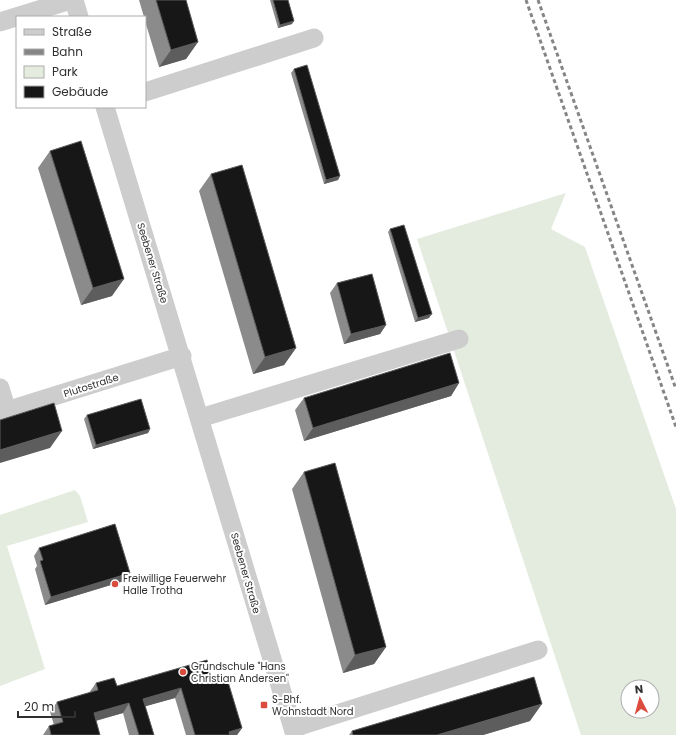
<svg xmlns="http://www.w3.org/2000/svg" width="676" height="735" viewBox="0 0 676 735" font-family="Poppins,sans-serif">
  <style>
    .green { fill: #e4ecdf; fill-rule: evenodd }
    .lines { fill: none; stroke-linecap: round; stroke-linejoin: round }
    .minor { stroke: #cdcdcd; stroke-width: 19 }
    .rail { stroke: #858585; stroke-width: 3; stroke-dasharray: 4 3; stroke-linecap: butt }
    .wall { fill: #8b8b8b }
    .shaded-wall { fill: #5d5d5d }
    .building { fill: #171717; stroke: #5d5d5d }
    .poi-dot { fill: #db4c3e; stroke: #fff; stroke-width: 1.5 }
    .labels { text-anchor: middle; stroke-width: 4; stroke-linejoin: round; paint-order: stroke }
    .street-label { font-size: 10px; fill: #303030; stroke: #fff }
    .poi-label { font-size: 10px; fill: #303030; stroke: #fff; text-anchor: start }
  </style>
  <rect width="100%" height="100%" fill="#fff"/>
  <path class="green" d="M 566,193 L 551,229 L 585,247 L 676,509 L 676,735 L 581,735 L 417,239 ZM 628,687 L 652,687 L 652,711 L 628,711 Z
    M 75,490 L 80,496 L 88,522 L 7,546 L 45,669 L 0,686 L 0,515 Z"/>
  <g class="lines">
    <path class="minor" d="M 74,0 L 79,17
      M 0,22 L 71,0
      M 145,92 L 314,38
      M 105,107 L 295,735
      M 0,388 L 7,411
      M 0,413 L 182,356
      M 200,418 L 459,339
      M 293,728 L 538,650"/>
    <path class="rail" d="M 526,0 L 676,427
      M 538,0 L 676,389"/>
  </g>
  <path class="wall" d="M 139,0 L 186,0 L 198,42 L 186,59 L 159,67 L 145,21 L 145,17 L 144,17 Z
    M 270,0 L 288,0 L 292,24 L 278,28 Z
    M 294,69 L 340,176 L 338,180 L 324,184 L 291,73 Z
    M 50,151 L 112,296 L 81,305 L 38,168 Z
    M 211,174 L 296,348 L 284,365 L 253,374 L 199,191 Z
    M 390,229 L 429,318 L 415,322 L 388,232 Z
    M 337,283 L 386,325 L 380,334 L 344,344 L 330,293 Z
    M 459,383 L 451,396 L 304,441 L 295,410 L 304,398 Z
    M 87,415 L 150,429 L 148,433 L 93,449 L 84,419 Z
    M 304,472 L 386,647 L 374,664 L 343,673 L 292,489 Z
    M 39,548 L 124,581 L 45,605 L 35,569 L 37,566 L 34,556 Z
    M 212,679 L 242,728 L 237,735 L 186,735 L 175,698 L 145,706 L 154,735 L 129,735 L 123,713 L 96,721 L 100,735 L 43,735 L 49,726 L 54,725 L 50,712 L 57,702 L 89,693 L 96,683 L 117,686 Z
    M 530,721 L 483,735 L 349,735 L 352,731 Z"/>
  <path class="shaded-wall" d="M 294,21 L 292,24 L 278,28 L 280,25 Z
    M 198,42 L 186,59 L 159,67 L 171,50 Z
    M 340,176 L 338,180 L 324,184 L 326,180 Z
    M 124,279 L 112,296 L 81,305 L 93,288 Z
    M 432,314 L 429,318 L 415,322 L 418,318 Z
    M 386,325 L 380,334 L 344,344 L 351,334 Z
    M 296,348 L 284,365 L 253,374 L 265,357 Z
    M 459,383 L 451,396 L 304,441 L 313,428 Z
    M 150,429 L 148,433 L 93,449 L 96,445 Z
    M 62,431 L 50,448 L 0,463 L 0,450 Z
    M 130,573 L 124,581 L 45,605 L 51,597 Z
    M 386,647 L 374,664 L 343,673 L 355,655 Z
    M 181,688 L 175,698 L 136,709 L 143,699 Z
    M 129,703 L 123,713 L 87,723 L 94,713 Z
    M 542,704 L 530,721 L 483,735 L 437,735 Z
    M 242,728 L 237,735 L 226,735 L 229,732 Z"/>
  <path class="building" d="M 156,0 L 186,0 L 198,42 L 171,50 Z
    M 273,0 L 288,0 L 294,21 L 280,25 Z
    M 307,65 L 340,176 L 326,180 L 294,69 Z
    M 81,141 L 124,279 L 93,288 L 50,151 Z
    M 242,165 L 296,348 L 265,357 L 211,174 Z
    M 404,225 L 432,314 L 418,318 L 390,229 Z
    M 372,274 L 386,325 L 351,334 L 337,283 Z
    M 450,353 L 459,383 L 313,428 L 304,398 Z
    M 141,399 L 150,429 L 96,445 L 87,415 Z
    M 54,403 L 62,431 L 0,450 L 0,420 Z
    M 335,463 L 386,647 L 355,655 L 304,472 Z
    M 115,524 L 130,573 L 51,597 L 40,561 L 43,560 L 39,548 Z
    M 207,660 L 212,679 L 226,675 L 242,728 L 229,732 L 230,735 L 195,735 L 181,688 L 143,699 L 154,735 L 139,735 L 129,703 L 94,713 L 100,735 L 51,735 L 49,726 L 63,722 L 57,702 L 98,690 L 96,683 L 114,678 L 117,686 Z
    M 534,677 L 542,704 L 437,735 L 353,735 L 352,731 Z"/>
  <g class="poi-dot">
    <circle cx="115" cy="584" r="4"/>
    <circle cx="183" cy="672" r="4"/>
    <rect x="260" y="701" width="8" height="8" rx="2"/>
  </g>
  <g class="labels">
    <g class="street-label">
      <text transform="translate(153 263) rotate(73)" y="4">Seebener Straße</text>
      <text transform="translate(91 385) rotate(-18)" y="4">Plutostraße</text>
      <text transform="translate(246 573) rotate(74)" y="4">Seebener Straße</text>
    </g>
    <g class="poi-label">
      <text x="123" y="582">Freiwillige Feuerwehr<tspan x="123" dy="12">Halle Trotha</tspan></text>
      <text x="191" y="670">Grundschule "Hans<tspan x="191" dy="12">Christian Andersen"</tspan></text>
      <text x="272" y="703">S-Bhf.<tspan x="272" dy="12">Wohnstadt Nord</tspan></text>
    </g>
  </g>
  <rect x="16" y="16" width="130" height="92" fill="#ffffff" stroke="#acacac"/>
  <rect x="24" y="29" width="20" height="6" fill="#cdcdcd" stroke="#acacac"/>
  <text x="52" y="36" font-size="12" fill="#303030">Straße</text>
  <rect x="24" y="49" width="20" height="6" fill="#858585" stroke="#acacac"/>
  <text x="52" y="56" font-size="12" fill="#303030">Bahn</text>
  <rect x="24" y="66" width="20" height="12" fill="#e4ecdf" stroke="#acacac"/>
  <text x="52" y="76" font-size="12" fill="#303030">Park</text>
  <rect x="24" y="86" width="20" height="12" fill="#171717" stroke="#acacac"/>
  <text x="52" y="96" font-size="12" fill="#303030">Gebäude</text>
  <g transform="translate(640 699) rotate(354)"><circle r="19" fill="#ffffff" stroke="#acacac"/>
  <path d="M0-3L7 15L0 10L-7 15Z" fill="#db4c3e"/>
  <text y="-6" font-size="11" font-weight="bold" text-anchor="middle" fill="#303030">N</text>
  </g>
  <path d="M18 711v6h57v-6" fill="none" stroke="#303030" stroke-width="2"/>
  <text x="24" y="711" font-size="12" fill="#303030" stroke="#ffffff" stroke-width="3" paint-order="stroke">20 m</text>
</svg>
